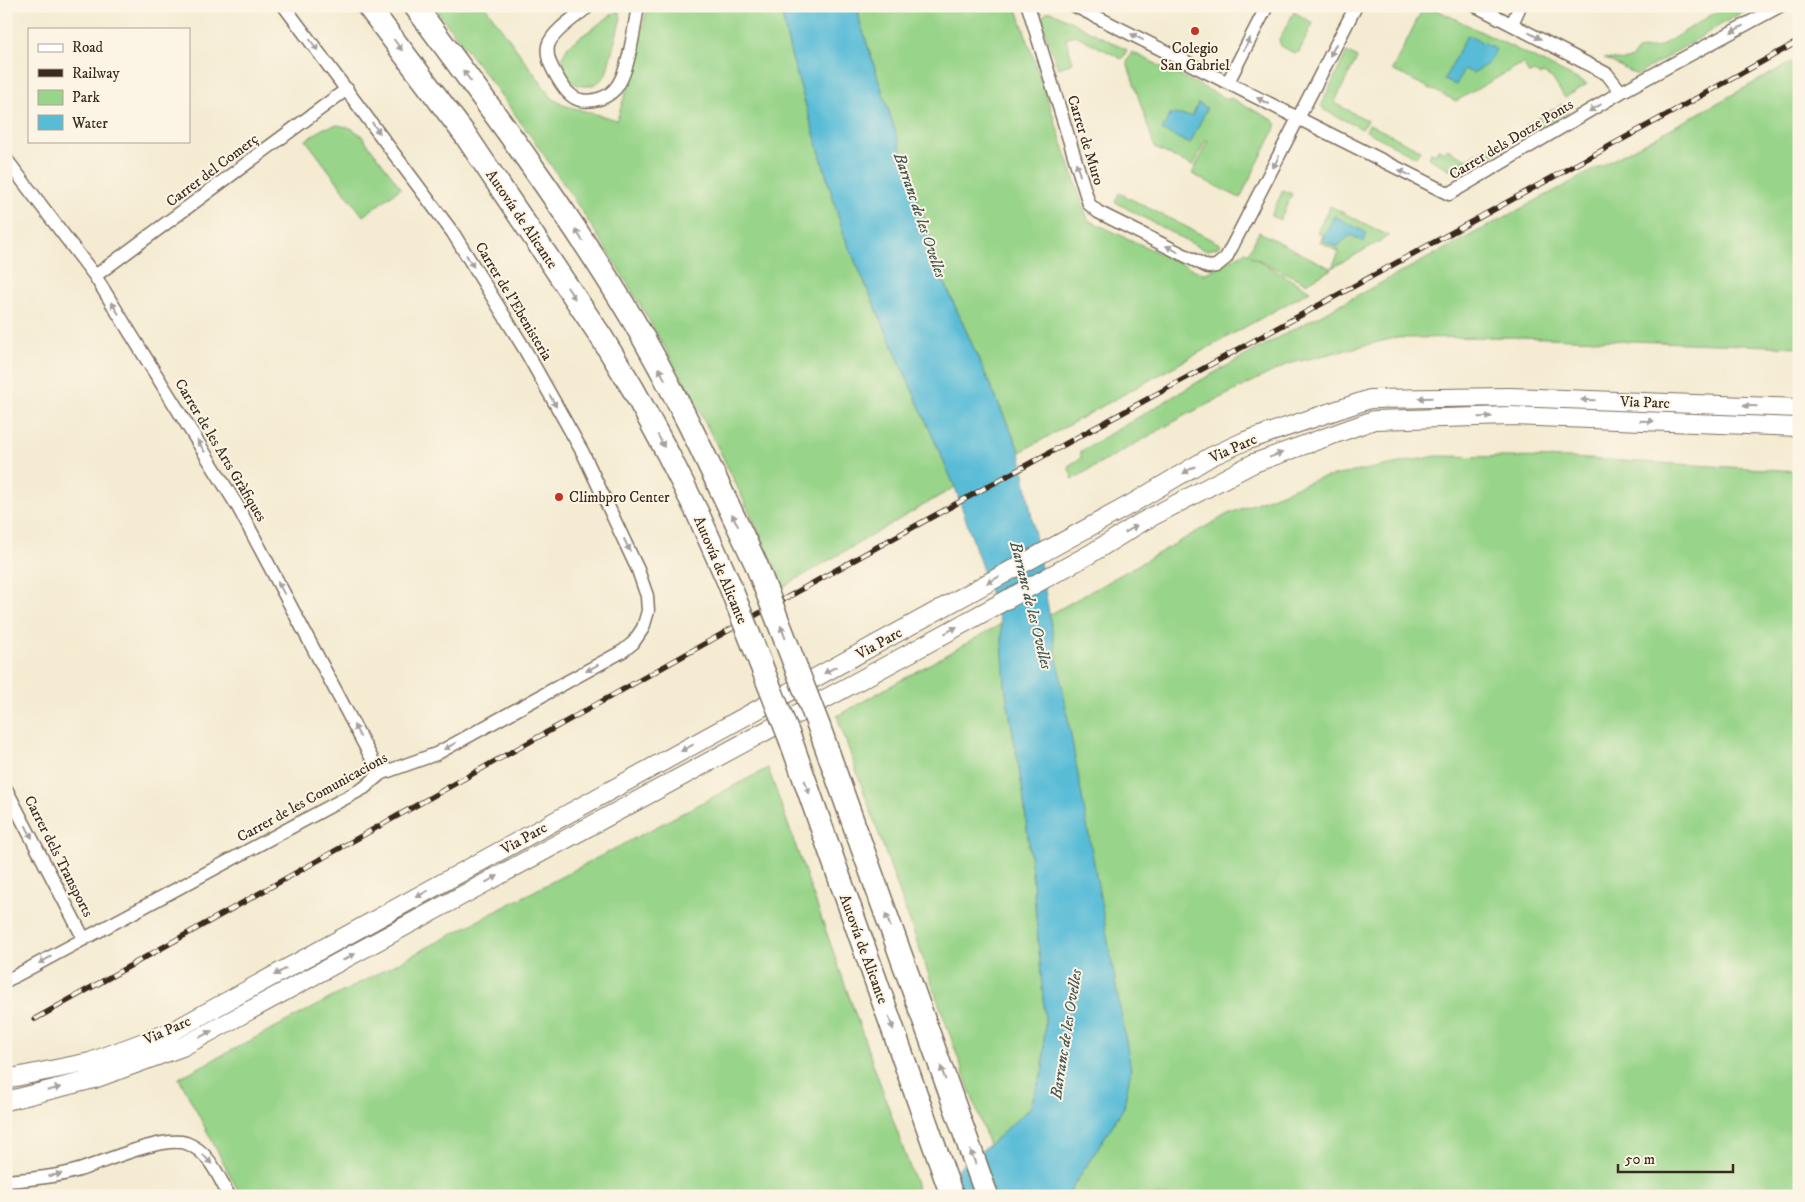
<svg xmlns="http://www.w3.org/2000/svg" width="1805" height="1202" viewBox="0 0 1805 1202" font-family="'IM FELL DW Pica',serif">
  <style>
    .green { fill: #98d489; stroke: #6a7f54 }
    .water { fill: #58bcd7; stroke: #4a737a }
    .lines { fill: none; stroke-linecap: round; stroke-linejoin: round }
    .minor-casing { stroke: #7c6e5d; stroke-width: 15 }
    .secondary-casing { stroke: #7c6e5d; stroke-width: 20 }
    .motorway-casing { stroke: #7c6e5d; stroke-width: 25 }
    .minor { stroke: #fff; stroke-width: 12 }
    .secondary { stroke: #fff; stroke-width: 18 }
    .motorway { stroke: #fff; stroke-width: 22 }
    .rail-casing { stroke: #3b2a1e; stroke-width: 5.5 }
    .rail { stroke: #fcf5e5; stroke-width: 4; stroke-dasharray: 11; stroke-linecap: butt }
    .motorway-bridge-casing { stroke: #7c6e5d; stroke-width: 25; stroke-linecap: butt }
    .motorway-bridge { stroke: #fff; stroke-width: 22 }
    .oneway { fill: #a79f9a }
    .poi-dot { fill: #c8321e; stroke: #fcf5e5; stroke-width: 2 }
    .labels { text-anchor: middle; stroke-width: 4; stroke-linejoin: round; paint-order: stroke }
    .poi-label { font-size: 15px; fill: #3b2a1e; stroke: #fcf5e5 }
    .street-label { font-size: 15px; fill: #3b2a1e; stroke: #fcf5e5 }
    .water-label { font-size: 16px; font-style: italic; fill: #445656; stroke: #fcf5e5 }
  </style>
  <rect width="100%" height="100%" fill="#fcf5e5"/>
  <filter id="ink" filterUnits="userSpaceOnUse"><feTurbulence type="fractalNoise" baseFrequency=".02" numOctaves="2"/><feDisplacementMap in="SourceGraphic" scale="10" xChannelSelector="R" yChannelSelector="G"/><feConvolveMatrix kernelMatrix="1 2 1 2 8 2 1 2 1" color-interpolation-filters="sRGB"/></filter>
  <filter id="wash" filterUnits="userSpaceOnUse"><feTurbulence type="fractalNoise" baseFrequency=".0096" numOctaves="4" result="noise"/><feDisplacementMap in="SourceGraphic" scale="20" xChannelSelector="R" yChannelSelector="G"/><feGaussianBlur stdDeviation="1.12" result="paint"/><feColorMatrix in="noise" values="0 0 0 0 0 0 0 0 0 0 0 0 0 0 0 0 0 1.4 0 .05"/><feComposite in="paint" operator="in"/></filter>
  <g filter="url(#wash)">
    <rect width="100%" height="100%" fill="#f4ebd2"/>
    <path class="green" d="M 433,6 L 485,6 L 552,98 L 563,105 L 617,120 L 627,88 L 648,6 L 780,6 L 790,51 L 844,236 L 955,487 L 783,587 C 722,445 648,308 561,180 C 521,120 477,63 433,6 Z
      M 857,6 L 1016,6 L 1088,220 L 1204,274 L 1245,252 L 1248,254 L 1259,232 L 1332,269 L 1306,283 L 1251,256 L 1310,291 L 1020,452 L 943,279 L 860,22 Z
      M 1424,6 L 1429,6 L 1587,84 L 1565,98 L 1552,78 L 1543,73 L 1539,75 L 1534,72 L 1529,74 L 1523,63 L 1456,101 L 1392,70 Z
      M 1726,6 L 1752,6 L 1637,75 L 1604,58 C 1617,60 1632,65 1637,50 L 1659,47 Z
      M 617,11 L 620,13 L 621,18 L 606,74 C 585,104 547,73 569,45 Z
      M 1048,12 L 1052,12 L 1127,50 L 1122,59 L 1075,35 L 1066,38 L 1073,63 L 1058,68 L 1042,24 L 1043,16 Z
      M 1294,12 L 1313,23 L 1299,52 L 1294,53 L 1281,46 L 1279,40 Z
      M 1132,52 L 1229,100 L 1230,98 L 1273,120 L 1276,123 L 1276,127 L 1240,198 L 1192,174 L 1208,141 L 1206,140 L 1193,166 L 1155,148 L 1127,62 Z
      M 1347,52 L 1357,58 L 1334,103 L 1367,120 L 1362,129 L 1324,110 L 1321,105 Z
      M 1799,58 L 1799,347 L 1518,337 L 1395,338 L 1288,364 L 1186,415 L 1073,479 L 1068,466 L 1081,458 L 1081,451 L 1203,379 L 1309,321 L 1652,139 Z
      M 1562,104 L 1568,114 L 1532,134 L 1525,126 Z
      M 1369,124 L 1420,150 L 1416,157 L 1366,131 Z
      M 338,125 L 351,128 L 361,135 L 401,188 L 363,216 L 306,140 L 324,128 Z
      M 1497,142 L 1501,149 L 1463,172 L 1456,172 L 1450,169 Z
      M 1438,149 L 1445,152 L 1447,149 L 1467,159 L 1449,169 L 1428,158 L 1431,152 L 1436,154 Z
      M 1283,190 L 1292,194 L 1280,220 L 1271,216 Z
      M 1119,193 L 1220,244 L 1218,247 L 1208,250 L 1202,249 L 1115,202 Z
      M 1330,206 L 1389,236 L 1332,268 L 1339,252 L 1320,242 L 1323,235 L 1317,232 Z
      M 1436,456 L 1572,458 L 1799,471 L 1799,1196 L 1067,1196 L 1124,1107 L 1049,615 L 1228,514 L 1317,479 Z
      M 1001,624 L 1005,686 L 1023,793 L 1033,881 L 1045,1020 L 1043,1069 L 1030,1108 L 989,1145 L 837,716 Z
      M 768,768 L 920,1196 L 241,1196 L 179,1078 Z"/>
    <path class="water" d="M 780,6 L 857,6 L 860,22 L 943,279 L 1020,452 L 1131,1069 L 1124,1107 L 1067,1196 L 923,1196 L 989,1145 L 1030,1108 L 1043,1069 L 1045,1020 L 1033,881 L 1023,793 L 1005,686 L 1001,624 L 955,487 L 844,236 L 790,51 Z
      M 1467,35 L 1496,49 L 1489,63 L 1473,73 L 1464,69 L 1456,85 L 1444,80 Z
      M 1198,103 L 1207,108 L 1190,144 L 1162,130 L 1170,114 L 1192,116 Z
      M 1334,216 L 1367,233 L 1363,242 L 1351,235 L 1336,247 L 1322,240 Z"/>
  </g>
  <g filter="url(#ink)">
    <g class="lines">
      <g class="minor-casing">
        <path id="minor" d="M 589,6 C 578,15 551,32 548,46 C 546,57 551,66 556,75 C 560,82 565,91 572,96 C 583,105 605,100 614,90 C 629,75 634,28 638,6
          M 1028,6 L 1089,204 L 1098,212 L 1208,267 L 1216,266 L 1226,258 L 1356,6
          M 1075,6 L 1449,194 L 1621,92 L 1780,6
          M 1476,6 L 1607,74 L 1621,92
          M 1512,24 L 1520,6
          M 1228,82 L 1267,6
          M 6,159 L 95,276 L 238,507 L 380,774
          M 95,276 L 347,89
          M 6,789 L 84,939
          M 6,981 L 364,788 L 380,774 L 436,754 L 623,651 L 633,643 L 643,628 L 648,611 L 647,596 L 638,570 L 583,453 L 524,348 L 453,233 L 284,6
          M 6,1181 C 30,1179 56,1177 79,1170 C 104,1162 161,1136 186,1143 C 209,1151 219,1177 229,1196"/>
      </g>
      <g class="secondary-casing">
        <path id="secondary" d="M 6,1079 L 90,1062 L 173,1031 L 1133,503 L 1210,457 L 1245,441 L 1370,399 L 1509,397 L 1799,408
          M 6,1101 L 94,1079 L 182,1047 L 908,654 L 1090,554 L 1142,522 L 1254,463 L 1374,420 L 1511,416 L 1799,427"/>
      </g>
      <g class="motorway-casing">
        <path id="motorway" d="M 368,6 L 466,136 L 602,338 L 633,389 L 668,454 L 698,514 L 728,581
          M 415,6 C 491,108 567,210 633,320 C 679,398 717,482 756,564
          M 819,727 L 987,1196
          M 791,741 L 952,1196"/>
      </g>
      <use href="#minor" class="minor"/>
      <use href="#secondary" class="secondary"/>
      <use href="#motorway" class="motorway"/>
      <g class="rail-casing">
        <path id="rail" d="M 35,1019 L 888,541 L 1672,112 L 1799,41"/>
      </g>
      <use href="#rail" class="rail"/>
      <g class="motorway-bridge-casing">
        <path id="motorway-bridge" d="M 756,564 L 819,727
          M 728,581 L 791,741"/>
      </g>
      <use href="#motorway-bridge" class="motorway-bridge"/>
    </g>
    <defs><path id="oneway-solid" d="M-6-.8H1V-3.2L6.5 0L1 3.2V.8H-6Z" transform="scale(1.25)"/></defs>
    <g class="oneway">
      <use href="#oneway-solid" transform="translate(1737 29) rotate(152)"/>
      <use href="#oneway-solid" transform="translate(1535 36) rotate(28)"/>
      <use href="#oneway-solid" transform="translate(1137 37) rotate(-154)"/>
      <use href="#oneway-solid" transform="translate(1247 44) rotate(-63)"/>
      <use href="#oneway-solid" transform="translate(314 45) rotate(53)"/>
      <use href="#oneway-solid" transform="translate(398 45) rotate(53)"/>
      <use href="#oneway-solid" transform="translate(1333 50) rotate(117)"/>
      <use href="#oneway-solid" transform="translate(467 76) rotate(-127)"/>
      <use href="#oneway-solid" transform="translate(1263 101) rotate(-153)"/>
      <use href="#oneway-solid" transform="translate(1595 108) rotate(149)"/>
      <use href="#oneway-solid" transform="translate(376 128) rotate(54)"/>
      <use href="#oneway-solid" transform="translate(1276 162) rotate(117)"/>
      <use href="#oneway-solid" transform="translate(1078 169) rotate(-107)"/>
      <use href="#oneway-solid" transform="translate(1405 173) rotate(-153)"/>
      <use href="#oneway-solid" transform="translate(579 235) rotate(-122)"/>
      <use href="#oneway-solid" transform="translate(1172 249) rotate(-153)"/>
      <use href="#oneway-solid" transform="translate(470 261) rotate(58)"/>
      <use href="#oneway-solid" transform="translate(571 293) rotate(56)"/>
      <use href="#oneway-solid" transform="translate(115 308) rotate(-122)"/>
      <use href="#oneway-solid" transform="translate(662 374) rotate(-118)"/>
      <use href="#oneway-solid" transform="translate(1425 398) rotate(179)"/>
      <use href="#oneway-solid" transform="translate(1588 400) rotate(-178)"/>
      <use href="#oneway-solid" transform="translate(553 401) rotate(61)"/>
      <use href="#oneway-solid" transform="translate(1750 406) rotate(-178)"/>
      <use href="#oneway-solid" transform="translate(1485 417) rotate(-1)"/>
      <use href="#oneway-solid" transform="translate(1647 421) rotate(2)"/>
      <use href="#oneway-solid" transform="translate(661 441) rotate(62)"/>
      <use href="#oneway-solid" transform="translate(201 446) rotate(-122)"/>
      <use href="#oneway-solid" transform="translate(1276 455) rotate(-20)"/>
      <use href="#oneway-solid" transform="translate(1189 470) rotate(149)"/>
      <use href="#oneway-solid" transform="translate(735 520) rotate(-116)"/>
      <use href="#oneway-solid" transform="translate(1131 529) rotate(-31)"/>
      <use href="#oneway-solid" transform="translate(627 545) rotate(64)"/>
      <use href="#oneway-solid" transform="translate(993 580) rotate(151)"/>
      <use href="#oneway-solid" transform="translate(281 588) rotate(-118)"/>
      <use href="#oneway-solid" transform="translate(951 630) rotate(-29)"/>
      <use href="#oneway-solid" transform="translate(783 632) rotate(-111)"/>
      <use href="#oneway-solid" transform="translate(592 668) rotate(151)"/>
      <use href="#oneway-solid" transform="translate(830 670) rotate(151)"/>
      <use href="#oneway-solid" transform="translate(357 731) rotate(-118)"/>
      <use href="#oneway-solid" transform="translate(450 746) rotate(151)"/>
      <use href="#oneway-solid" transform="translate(687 748) rotate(151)"/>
      <use href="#oneway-solid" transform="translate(807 787) rotate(70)"/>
      <use href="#oneway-solid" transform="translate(29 832) rotate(63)"/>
      <use href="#oneway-solid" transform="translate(492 879) rotate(-28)"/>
      <use href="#oneway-solid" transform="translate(422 894) rotate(151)"/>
      <use href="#oneway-solid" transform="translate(888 920) rotate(-110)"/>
      <use href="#oneway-solid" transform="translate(349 957) rotate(-28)"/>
      <use href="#oneway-solid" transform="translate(45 960) rotate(151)"/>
      <use href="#oneway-solid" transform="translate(280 972) rotate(151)"/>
      <use href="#oneway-solid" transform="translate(891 1023) rotate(70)"/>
      <use href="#oneway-solid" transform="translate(206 1034) rotate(-28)"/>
      <use href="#oneway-solid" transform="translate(943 1073) rotate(-110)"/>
      <use href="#oneway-solid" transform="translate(54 1089) rotate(-14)"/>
      <use href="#oneway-solid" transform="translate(973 1157) rotate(-110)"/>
      <use href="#oneway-solid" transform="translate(207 1159) rotate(46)"/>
      <use href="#oneway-solid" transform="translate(55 1175) rotate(-10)"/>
    </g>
  </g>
  <g class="poi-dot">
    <circle cx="1195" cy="31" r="5"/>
    <circle cx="559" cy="497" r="5"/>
  </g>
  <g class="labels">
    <g class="poi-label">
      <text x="1195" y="53">Colegio<tspan x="1195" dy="17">San Gabriel</tspan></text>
      <text x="569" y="502" text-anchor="start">Climbpro Center</text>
    </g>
    <g class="street-label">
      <text transform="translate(1511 139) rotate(-31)" y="5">Carrer dels Dotze Ponts</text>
      <text transform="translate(1086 140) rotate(73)" y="5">Carrer de Muro</text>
      <text transform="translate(212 170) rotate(-37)" y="5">Carrer del Comerç</text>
      <text transform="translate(522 219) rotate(56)" y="5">Autovía de Alicante</text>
      <text transform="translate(514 301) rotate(59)" y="5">Carrer de l'Ebenisteria</text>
      <text transform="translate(1645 402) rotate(2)" y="5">Via Parc</text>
      <text transform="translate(1233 448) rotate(-24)" y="5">Via Parc</text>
      <text transform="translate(221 450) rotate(59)" y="5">Carrer de les Arts Gràfiques</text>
      <text transform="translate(721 570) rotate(67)" y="5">Autovía de Alicante</text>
      <text transform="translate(879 643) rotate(-29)" y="5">Via Parc</text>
      <text transform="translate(312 797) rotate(-29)" y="5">Carrer de les Comunicacions</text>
      <text transform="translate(524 838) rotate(-29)" y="5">Via Parc</text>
      <text transform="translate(59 856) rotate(63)" y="5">Carrer dels Transports</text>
      <text transform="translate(864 949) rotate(70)" y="5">Autovía de Alicante</text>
      <text transform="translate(167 1030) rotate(-24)" y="5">Via Parc</text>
    </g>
    <g class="water-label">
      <text transform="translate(921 215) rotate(71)" y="6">Barranc de les Ovelles</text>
      <text transform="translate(1032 605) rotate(76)" y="6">Barranc de les Ovelles</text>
      <text transform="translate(1065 1034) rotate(-81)" y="6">Barranc de les Ovelles</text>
    </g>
  </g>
  <rect width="1805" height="1202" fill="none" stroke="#fcf5e5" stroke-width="25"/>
  <rect x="28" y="28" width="162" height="115" fill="#fcf5e5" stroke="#afa495"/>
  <rect x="38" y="44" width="25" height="8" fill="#ffffff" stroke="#afa495"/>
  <text x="72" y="52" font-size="15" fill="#3b2a1e">Road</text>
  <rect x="38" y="69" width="25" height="8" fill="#3b2a1e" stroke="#afa495"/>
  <text x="72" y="78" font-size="15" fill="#3b2a1e">Railway</text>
  <rect x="38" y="90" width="25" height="15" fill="#98d489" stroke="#afa495"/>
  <text x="72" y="102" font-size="15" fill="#3b2a1e">Park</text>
  <rect x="38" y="115" width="25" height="15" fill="#58bcd7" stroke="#afa495"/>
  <text x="72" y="128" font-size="15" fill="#3b2a1e">Water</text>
  <path d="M1618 1164v8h115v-8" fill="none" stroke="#3b2a1e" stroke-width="2.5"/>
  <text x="1625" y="1164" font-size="15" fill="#3b2a1e" stroke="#fcf5e5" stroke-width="4" paint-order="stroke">50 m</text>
</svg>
